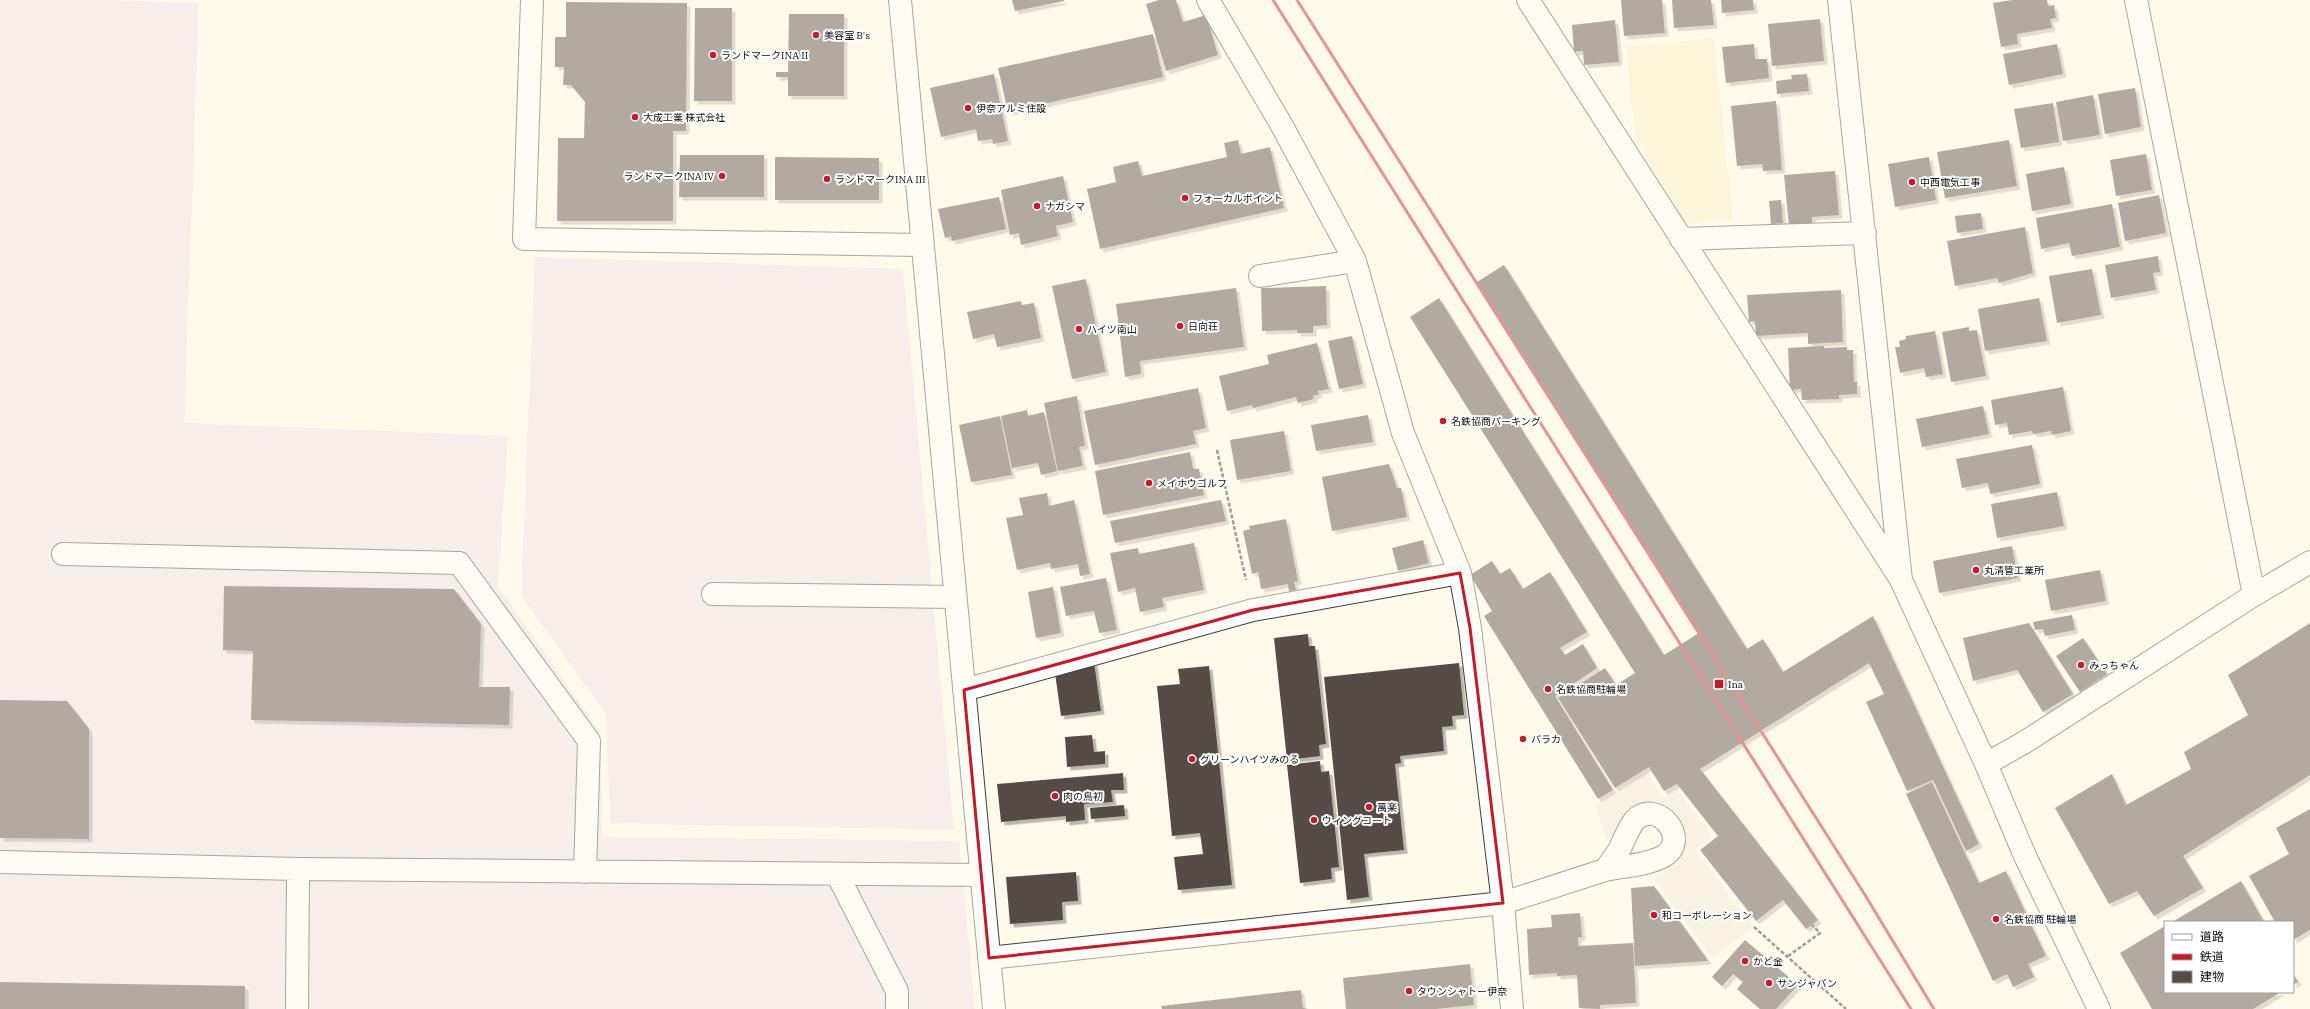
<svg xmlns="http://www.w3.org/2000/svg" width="2310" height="1009" viewBox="0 0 2310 1009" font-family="'IBM Plex Serif','Noto Sans JP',serif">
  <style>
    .industrial { fill: #e9dfeb }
    .farmland { fill: #f7f0c8 }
    .plaza { fill: #eee8d9 }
    .building { fill: #554c47; filter: url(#shadow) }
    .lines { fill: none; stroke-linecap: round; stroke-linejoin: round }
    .minor-casing { stroke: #3e3e3e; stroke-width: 24 }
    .path { stroke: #2d2d2d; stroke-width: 2.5; stroke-dasharray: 4 2; stroke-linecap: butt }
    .minor { stroke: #fff; stroke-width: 22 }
    .rail { stroke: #c41b2c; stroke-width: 3 }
    .marked { fill: none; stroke: #c41b2c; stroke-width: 3; stroke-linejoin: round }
    .poi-dot { fill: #c41b2c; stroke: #fff; stroke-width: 1.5 }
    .labels { text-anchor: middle; stroke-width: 4; stroke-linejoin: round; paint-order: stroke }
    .poi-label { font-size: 10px; fill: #0b0b0b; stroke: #fff; text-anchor: start }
  </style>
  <defs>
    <filter id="shadow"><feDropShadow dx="3.5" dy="3.5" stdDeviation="0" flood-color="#0004"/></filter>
  </defs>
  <rect width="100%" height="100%" fill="#fffaea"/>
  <path class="industrial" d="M 0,0 L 108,0 L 199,3 L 184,423 L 508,436 L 498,587 L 600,732 L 602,837 L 959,841 L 975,1009 L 0,1009 Z
    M 535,257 L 903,269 L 954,830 L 610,823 L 606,714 L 521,595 Z"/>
  <path class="farmland" d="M 1714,38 L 1733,220 L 1686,224 L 1635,138 L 1626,47 Z"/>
  <path class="plaza" d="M 1648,773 L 1663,797 L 1676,789 L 1712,836 L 1695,850 L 1754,927 L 1712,958 L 1653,878 L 1675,865 L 1683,854 L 1687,840 L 1685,827 L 1678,814 L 1667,806 L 1654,802 L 1640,804 L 1628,811 L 1608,843 L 1596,807 Z"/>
  <path class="building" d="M 1012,0 L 1064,0 L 1064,1 L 1015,11 Z
    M 1159,0 L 1176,0 L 1183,22 L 1206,15 L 1218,55 L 1166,71 L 1146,4 Z
    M 1621,0 L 1662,0 L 1665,33 L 1624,36 Z
    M 1672,0 L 1711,0 L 1714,25 L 1674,28 Z
    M 1721,0 L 1753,0 L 1754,10 L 1722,13 Z
    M 2012,0 L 2047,0 L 2048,6 L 2054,5 L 2056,18 L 2050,19 L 2052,28 L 2017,34 L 2018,44 L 2001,47 L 1993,3 Z
    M 566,2 L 687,3 L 686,131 L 673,131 L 673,221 L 557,221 L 558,138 L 584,138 L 585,102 L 571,85 L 563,85 L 564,67 L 555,67 L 555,37 L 566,37 Z
    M 695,8 L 732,8 L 732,101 L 694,101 Z
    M 789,14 L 844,14 L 844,96 L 788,96 L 788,77 L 776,77 L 776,72 L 788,72 Z
    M 1820,19 L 1824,61 L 1772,66 L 1768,24 Z
    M 1615,20 L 1619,62 L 1584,65 L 1583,51 L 1574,52 L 1572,25 Z
    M 1153,34 L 1163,77 L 1008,112 L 998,68 Z
    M 1754,44 L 1755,59 L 1767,59 L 1769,78 L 1726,83 L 1722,47 Z
    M 2057,44 L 2063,74 L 2009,85 L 2003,54 Z
    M 994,74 L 1008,141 L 993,144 L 992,139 L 978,141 L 976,129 L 941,137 L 930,88 Z
    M 1807,74 L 1809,91 L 1777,94 L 1776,81 L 1792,79 L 1791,75 Z
    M 2135,88 L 2141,127 L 2105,134 L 2098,94 Z
    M 2093,95 L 2100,135 L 2063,141 L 2056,102 Z
    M 1776,101 L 1782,170 L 1763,171 L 1762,164 L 1737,166 L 1731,106 Z
    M 2053,103 L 2059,142 L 2021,148 L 2014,109 Z
    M 1238,140 L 1241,154 L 1270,147 L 1284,208 L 1100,249 L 1087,189 L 1116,182 L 1113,167 L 1138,161 L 1142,176 L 1227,157 L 1224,143 Z
    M 2009,140 L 2017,186 L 1945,198 L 1937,152 Z
    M 2146,154 L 2152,190 L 2116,196 L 2110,160 Z
    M 680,155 L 764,155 L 764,197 L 679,197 Z
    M 775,157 L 879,158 L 879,200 L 775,200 Z
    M 1929,157 L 1936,200 L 1895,207 L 1888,164 Z
    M 2064,167 L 2071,204 L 2032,211 L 2026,174 Z
    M 1835,171 L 1839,215 L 1812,217 L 1812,223 L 1789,226 L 1784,175 Z
    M 1063,176 L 1073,222 L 1056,226 L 1058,236 L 1021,245 L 1019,233 L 1010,235 L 1001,190 Z
    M 2159,195 L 2166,233 L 2125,241 L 2118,203 Z
    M 999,197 L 1006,229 L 952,241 L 951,236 L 945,238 L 938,209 Z
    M 1781,200 L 1783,223 L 1771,224 L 1769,201 Z
    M 2112,204 L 2120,247 L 2072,256 L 2069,243 L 2041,249 L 2036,218 Z
    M 1981,213 L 1983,229 L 1957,233 L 1955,216 Z
    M 2025,227 L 2033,273 L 1999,283 L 1998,278 L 1955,286 L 1947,241 Z
    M 2158,256 L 2160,272 L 2153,273 L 2156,290 L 2111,298 L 2105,265 Z
    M 1504,265 L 1747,649 L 1763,639 L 1783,672 L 1873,616 L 1979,844 L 1966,851 L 1933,780 L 1907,791 L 1866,702 L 1884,694 L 1869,663 L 1700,769 L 1818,920 L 1806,929 L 1783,900 L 1756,921 L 1700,850 L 1718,836 L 1677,784 L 1664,791 L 1649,767 L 1615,788 L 1558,698 L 1605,668 L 1616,685 L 1635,673 L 1410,317 L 1439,298 L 1664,655 L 1699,633 L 1477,282 Z
    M 2092,269 L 2101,315 L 2057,323 L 2049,276 Z
    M 1086,279 L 1106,372 L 1072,379 L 1052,286 Z
    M 1326,286 L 1327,325 L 1313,326 L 1313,333 L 1297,333 L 1297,330 L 1262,331 L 1261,288 Z
    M 1236,288 L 1244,347 L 1140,361 L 1141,374 L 1125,377 L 1116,304 Z
    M 1841,290 L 1843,342 L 1808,344 L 1808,333 L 1756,336 L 1755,321 L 1749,322 L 1747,295 Z
    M 2039,298 L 2047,341 L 1985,351 L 1978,309 Z
    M 1021,301 L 1022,305 L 1034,303 L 1041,338 L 997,347 L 994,334 L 973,339 L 967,312 Z
    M 1969,327 L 1969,331 L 1977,330 L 1986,376 L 1951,382 L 1942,332 Z
    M 1935,331 L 1943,374 L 1926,377 L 1924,368 L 1900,373 L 1895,347 L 1900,347 L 1899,341 L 1906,339 L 1906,336 Z
    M 1352,336 L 1363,384 L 1339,389 L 1328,341 Z
    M 1317,343 L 1329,389 L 1318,391 L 1319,394 L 1313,396 L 1314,399 L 1298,403 L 1296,397 L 1253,408 L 1252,405 L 1227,411 L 1219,376 L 1269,364 L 1267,355 Z
    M 1824,346 L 1824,348 L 1847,347 L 1847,350 L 1853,350 L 1854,382 L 1857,382 L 1857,394 L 1839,395 L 1839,399 L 1802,400 L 1801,389 L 1790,390 L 1788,348 Z
    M 2063,387 L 2071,431 L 2052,435 L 2051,431 L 2033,434 L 2032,431 L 2009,435 L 2007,423 L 1995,425 L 1991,400 Z
    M 1198,388 L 1206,428 L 1193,431 L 1196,444 L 1095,465 L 1084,411 Z
    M 1077,396 L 1085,446 L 1079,447 L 1083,466 L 1058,471 L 1044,403 Z
    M 1983,406 L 1989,434 L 1922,447 L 1916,419 Z
    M 1027,410 L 1028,416 L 1044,412 L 1057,471 L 1041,475 L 1038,463 L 1012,468 L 1001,416 Z
    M 1368,415 L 1373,442 L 1316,451 L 1311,425 Z
    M 1000,416 L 1012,475 L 971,482 L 959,425 Z
    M 1284,431 L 1291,471 L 1237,480 L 1230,440 Z
    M 2032,445 L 2040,484 L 1990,494 L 1988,483 L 1962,488 L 1956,459 Z
    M 1190,452 L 1193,469 L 1199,469 L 1204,495 L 1103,515 L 1095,471 Z
    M 1389,464 L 1397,488 L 1401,488 L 1407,517 L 1332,531 L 1322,477 Z
    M 2057,492 L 2064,526 L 1997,538 L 1991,504 Z
    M 1047,493 L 1049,506 L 1074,500 L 1090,574 L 1080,576 L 1078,564 L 1051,569 L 1050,563 L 1017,570 L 1006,518 L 1023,515 L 1019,498 Z
    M 1221,500 L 1226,521 L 1115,543 L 1110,521 Z
    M 1286,519 L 1298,581 L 1294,582 L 1296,590 L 1289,591 L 1288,584 L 1261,589 L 1258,572 L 1252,574 L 1243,531 L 1250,529 L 1249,526 Z
    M 1423,540 L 1429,563 L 1398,571 L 1392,548 Z
    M 1194,543 L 1204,590 L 1162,598 L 1164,607 L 1140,612 L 1135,588 L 1118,592 L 1110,553 L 1138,548 L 1139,554 Z
    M 2012,546 L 2018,578 L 1939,593 L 1933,561 Z
    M 1492,561 L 1500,574 L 1510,568 L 1523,589 L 1550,572 L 1587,632 L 1560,648 L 1565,655 L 1583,644 L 1597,668 L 1555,696 L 1613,790 L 1598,799 L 1484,616 L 1492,611 L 1470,575 Z
    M 2100,570 L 2106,601 L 2051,611 L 2045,580 Z
    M 1106,578 L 1117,630 L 1099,633 L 1094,611 L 1066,616 L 1060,587 Z
    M 224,586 L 454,589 L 481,624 L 479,687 L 510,687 L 509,725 L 251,720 L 253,651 L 223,650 Z
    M 1053,587 L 1061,633 L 1036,638 L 1028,592 Z
    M 2072,615 L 2075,630 L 2045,636 L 2043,629 L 2035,630 L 2033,622 Z
    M 2029,623 L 2073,694 L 2043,712 L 2017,670 L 1973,681 L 1963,638 Z
    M 2310,623 L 2310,775 L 2183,856 L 2203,888 L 2154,916 L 2137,891 L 2109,904 L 2055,808 L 2112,774 L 2126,805 L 2191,769 L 2184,752 L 2248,715 L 2228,675 Z
    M 1308,634 L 1309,646 L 1315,646 L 1326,744 L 1319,745 L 1320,756 L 1287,760 L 1274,638 Z
    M 2083,638 L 2107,674 L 2080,692 L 2056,656 Z
    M 1094,662 L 1101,711 L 1061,716 L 1055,673 Z
    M 1459,663 L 1464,715 L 1452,716 L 1453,726 L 1442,727 L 1444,751 L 1400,756 L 1401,763 L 1395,764 L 1404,850 L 1364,854 L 1369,897 L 1347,900 L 1324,677 Z
    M 1209,666 L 1232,885 L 1178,890 L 1174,857 L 1203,854 L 1200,833 L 1172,836 L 1157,686 L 1180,684 L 1178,669 Z
    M 0,700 L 67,701 L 89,729 L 89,839 L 0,838 Z
    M 1092,735 L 1094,752 L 1105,751 L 1105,764 L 1067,767 L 1065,737 Z
    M 1320,761 L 1321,772 L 1329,771 L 1339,867 L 1331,868 L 1332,879 L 1300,883 L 1287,765 Z
    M 1123,773 L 1124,790 L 1111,790 L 1113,802 L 1084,804 L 1085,820 L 1066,822 L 1066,816 L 1001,822 L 997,784 Z
    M 1932,782 L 1979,883 L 2006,871 L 2046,956 L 2028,964 L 2034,977 L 2013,987 L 2007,974 L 1993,981 L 1906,794 Z
    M 1124,805 L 1125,816 L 1091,819 L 1090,808 Z
    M 2310,809 L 2310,930 L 2293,940 L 2293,922 L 2275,922 L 2249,876 L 2289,854 L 2276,828 Z
    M 1076,872 L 1078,901 L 1062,902 L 1063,920 L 1010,924 L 1006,877 Z
    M 2241,881 L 2264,922 L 2172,922 Z
    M 1654,886 L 1707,959 L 1708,961 L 1635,966 L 1631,888 Z
    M 1580,913 L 1582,937 L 1578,937 L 1578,946 L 1633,943 L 1636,1003 L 1600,1005 L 1600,1009 L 1579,1008 L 1577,975 L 1557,976 L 1557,973 L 1529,975 L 1527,929 L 1552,927 L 1551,915 Z
    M 2165,926 L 2165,992 L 2281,992 L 2253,1009 L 2152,1009 L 2120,953 Z
    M 1745,940 L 1798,985 L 1776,1009 L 1760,1009 L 1737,989 L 1743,982 L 1733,974 L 1722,986 L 1712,977 Z
    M 1470,964 L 1474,1005 L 1436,1009 L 1346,1009 L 1343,978 Z
    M 2293,973 L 2298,982 L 2293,985 Z
    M 0,982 L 245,986 L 245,1009 L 0,1009 Z
    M 1301,990 L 1303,1008 L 1308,1009 L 1162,1009 L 1161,1006 Z"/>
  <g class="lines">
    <g class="minor-casing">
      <path id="minor" d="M 532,0 L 524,239 L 921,245
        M 900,0 L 994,1009
        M 1208,0 L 1281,124 L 1355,261 L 1403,433 L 1460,573 L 1470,628 L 1503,903 L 1512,1009
        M 1528,0 L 1898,575
        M 1839,0 L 1901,580 L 1986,764 L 2025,856 L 2099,1009
        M 2136,0 L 2254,595
        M 1681,239 L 1865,233
        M 1260,276 L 1355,261
        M 63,554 L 459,563 L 589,741 L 585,872
        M 713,594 L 955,597
        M 964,690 L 1253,610 L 1460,573
        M 1986,764 L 2025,742 L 2254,595 L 2310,562
        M 0,862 L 298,869 L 981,875
        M 837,874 L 897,991 L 897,1009
        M 989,958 L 1503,903 L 1605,870 C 1610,863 1615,857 1619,850 C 1624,841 1628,828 1635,820 C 1657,798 1691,839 1664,856 C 1648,865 1623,866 1605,870
        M 297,1009 L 298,869"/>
    </g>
    <path class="path" d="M 1217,450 L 1246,580
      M 1754,927 L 1846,1009
      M 1788,956 L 1820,933 L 1812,925"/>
    <use href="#minor" class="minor"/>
    <path class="rail" d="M 1273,0 L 1911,1009
      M 1297,0 L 1865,895 L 1934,1009"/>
  </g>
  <path d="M0 0H2310V1009H0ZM 1460,573 L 1470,628 L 1503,903 L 989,958 L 964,690 L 1253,610 Z" fill="#fffaea" fill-opacity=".55" fill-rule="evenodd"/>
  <path class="marked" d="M 1460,573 L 1470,628 L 1503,903 L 989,958 L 964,690 L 1253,610 Z"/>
  <g class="poi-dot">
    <circle cx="816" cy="35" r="4"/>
    <circle cx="713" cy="55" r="4"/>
    <circle cx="968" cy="108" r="4"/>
    <circle cx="635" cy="117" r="4"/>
    <circle cx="722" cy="176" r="4"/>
    <circle cx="827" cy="179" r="4"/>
    <circle cx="1912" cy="182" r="4"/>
    <circle cx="1185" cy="198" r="4"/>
    <circle cx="1037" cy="206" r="4"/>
    <circle cx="1180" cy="326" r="4"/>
    <circle cx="1079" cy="329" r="4"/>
    <circle cx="1443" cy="421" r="4"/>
    <circle cx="1149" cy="483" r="4"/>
    <circle cx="1976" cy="570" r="4"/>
    <circle cx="2081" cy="665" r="4"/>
    <rect x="1714" y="679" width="10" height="10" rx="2"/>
    <circle cx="1548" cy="689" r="4"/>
    <circle cx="1523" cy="739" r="4"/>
    <circle cx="1192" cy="759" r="4"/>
    <circle cx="1055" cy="796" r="4"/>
    <circle cx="1369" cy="807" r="4"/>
    <circle cx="1314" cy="820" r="4"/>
    <circle cx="1654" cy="915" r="4"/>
    <circle cx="1996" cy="919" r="4"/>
    <circle cx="1745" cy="961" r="4"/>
    <circle cx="1769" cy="983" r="4"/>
    <circle cx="1409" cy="991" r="4"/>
  </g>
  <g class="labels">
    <g class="poi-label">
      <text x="824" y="39">美容室 B's</text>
      <text x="721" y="59">ランドマークINA II</text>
      <text x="976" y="112">伊奈アルミ住設</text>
      <text x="643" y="121">大成工業 株式会社</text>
      <text x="714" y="180" text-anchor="end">ランドマークINA IV</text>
      <text x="835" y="183">ランドマークINA III</text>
      <text x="1920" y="186">中西電気工事</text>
      <text x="1193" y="202">フォーカルポイント</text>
      <text x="1045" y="210">ナガシマ</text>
      <text x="1188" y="330">日向荘</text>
      <text x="1087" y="333">ハイツ南山</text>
      <text x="1451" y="425">名鉄協商パーキング</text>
      <text x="1157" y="487">メイホウゴルフ</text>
      <text x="1984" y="574">丸清管工業所</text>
      <text x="2089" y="669">みっちゃん</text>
      <text x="1728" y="688">Ina</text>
      <text x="1556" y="693">名鉄協商駐輪場</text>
      <text x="1531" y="743">パラカ</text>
      <text x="1200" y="763">グリーンハイツみのる</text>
      <text x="1063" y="800">肉の鳥初</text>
      <text x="1377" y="811">萬楽</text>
      <text x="1322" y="824">ウィングコート</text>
      <text x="1662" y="919">和コーポレーション</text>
      <text x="2004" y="923">名鉄協商 駐輪場</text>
      <text x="1753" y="965">かど金</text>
      <text x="1777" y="987">サンジャパン</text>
      <text x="1417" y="995">タウンシャトー伊奈</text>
    </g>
  </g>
  <rect x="2164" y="921" width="130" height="72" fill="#ffffff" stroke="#9d9d9d"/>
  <rect x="2172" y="934" width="20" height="6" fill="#ffffff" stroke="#9d9d9d"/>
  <text x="2200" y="941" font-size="12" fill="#0b0b0b">道路</text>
  <rect x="2172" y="954" width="20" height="6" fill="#c41b2c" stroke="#9d9d9d"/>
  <text x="2200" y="961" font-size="12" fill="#0b0b0b">鉄道</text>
  <rect x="2172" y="971" width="20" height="12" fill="#554c47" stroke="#9d9d9d"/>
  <text x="2200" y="981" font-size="12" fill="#0b0b0b">建物</text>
</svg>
